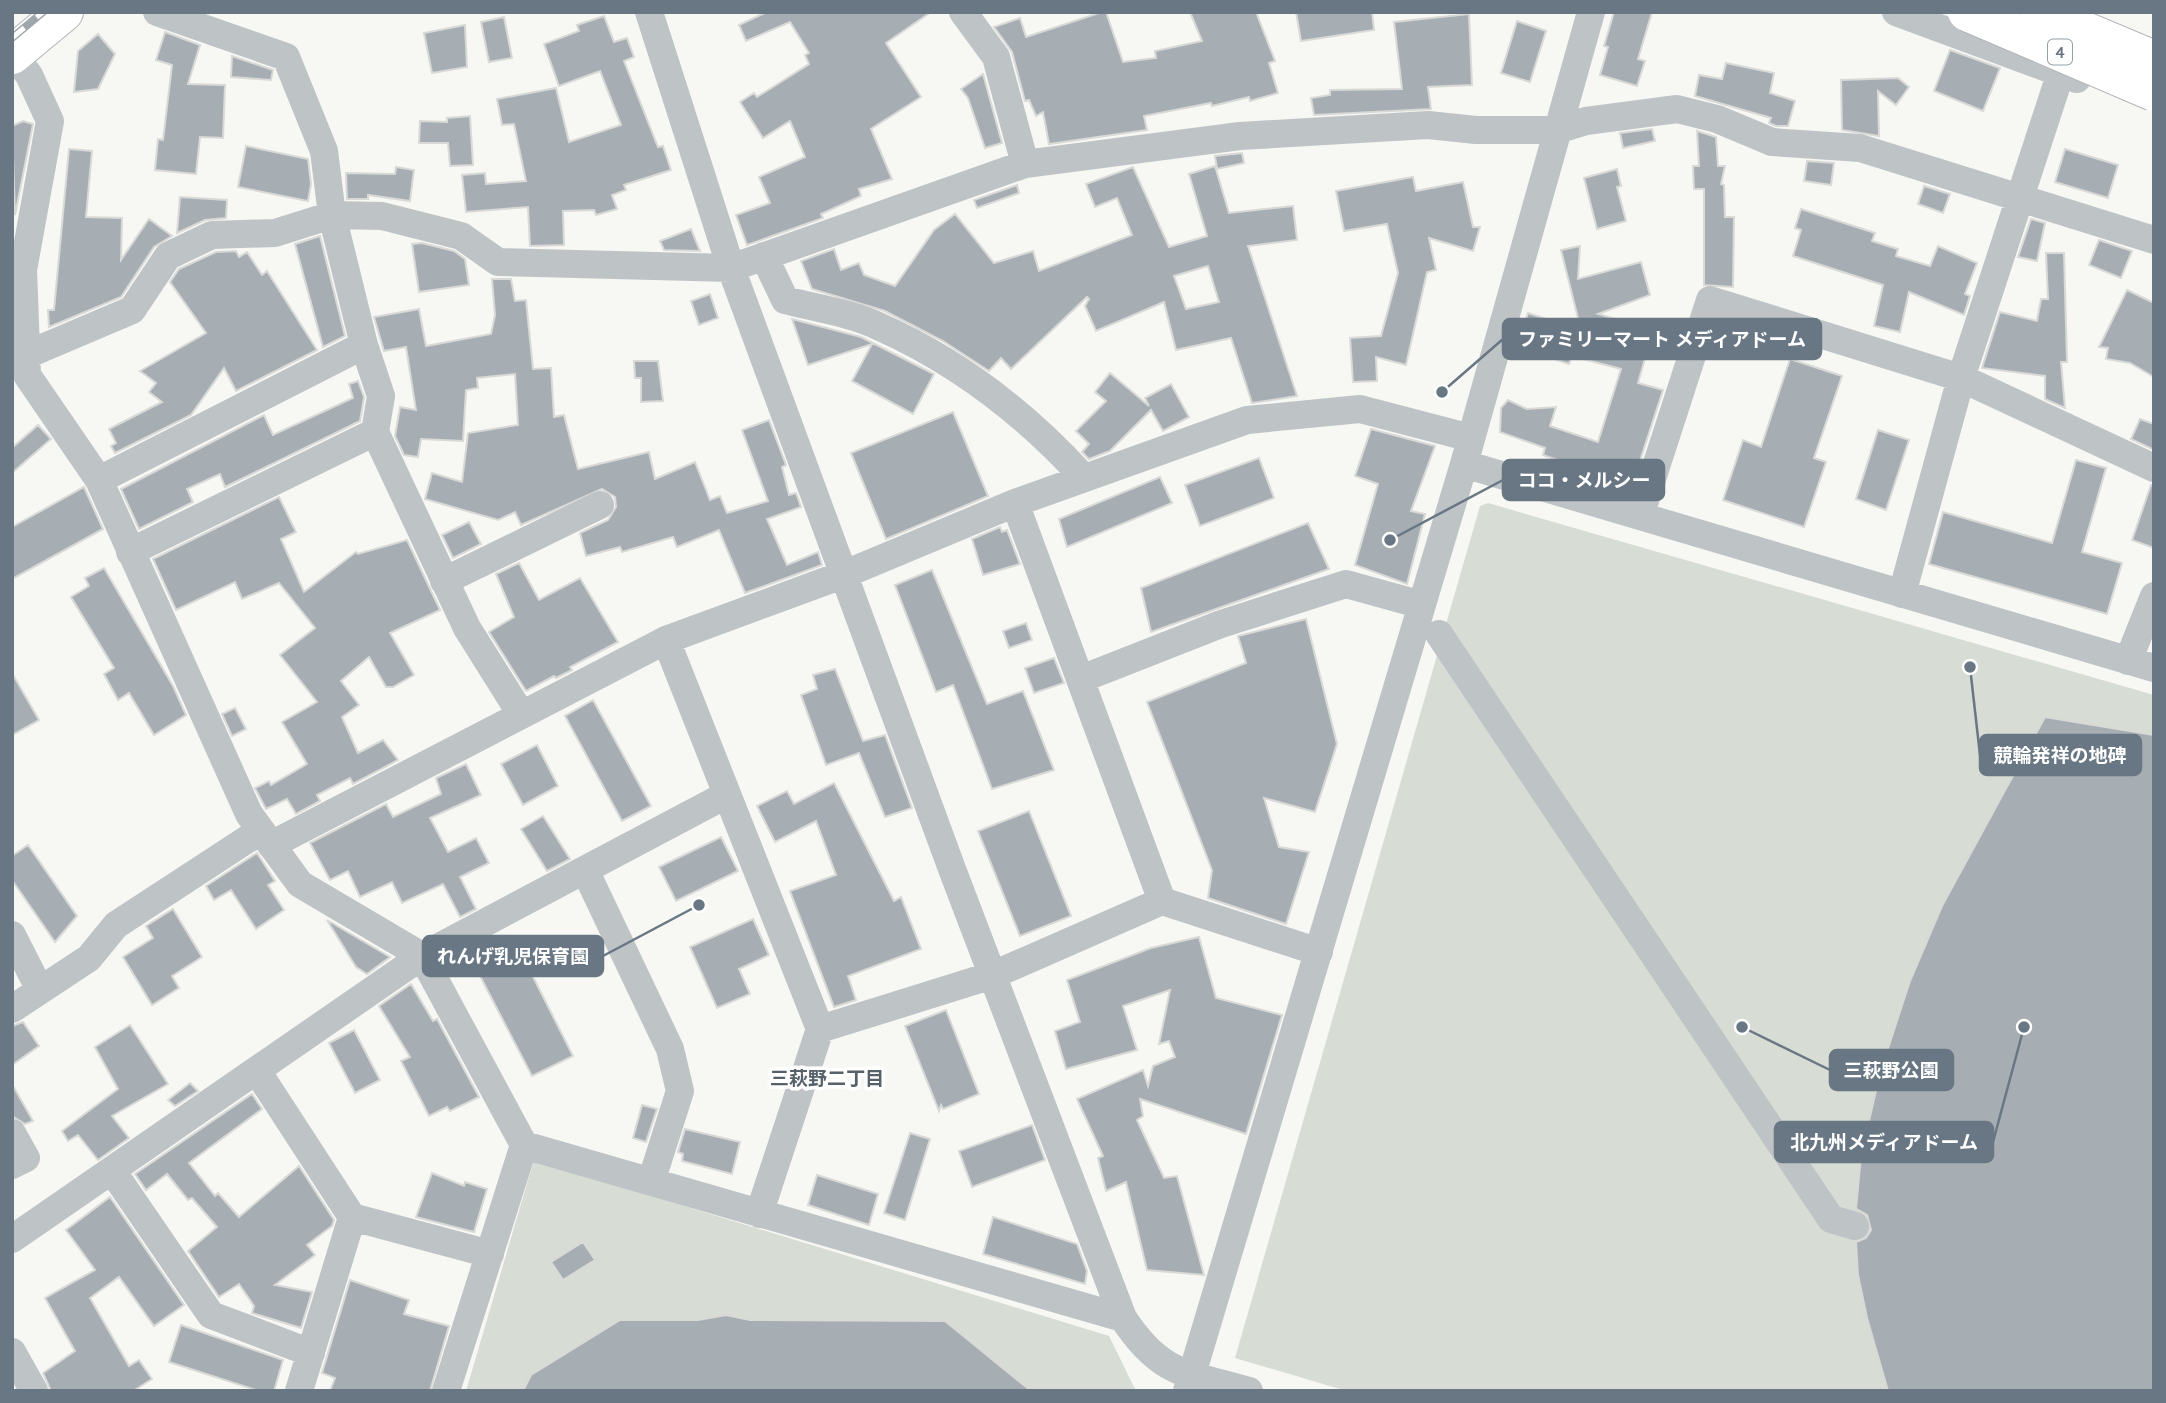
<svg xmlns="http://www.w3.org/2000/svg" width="2166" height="1403" viewBox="0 0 2166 1403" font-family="'PT Sans','Noto Sans JP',sans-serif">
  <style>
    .green { fill: #d7dcd4 }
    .building { fill: #a6aeb3; stroke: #d9d9d7; stroke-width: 2; fill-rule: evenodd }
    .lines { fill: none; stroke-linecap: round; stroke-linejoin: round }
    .highway-casing { stroke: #b2b6b9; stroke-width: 40 }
    .minor { stroke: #bec3c6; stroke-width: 28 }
    .highway { stroke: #fff; stroke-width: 38 }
    .rail-casing { stroke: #a0a7ac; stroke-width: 8 }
    .rail { stroke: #fff; stroke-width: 5; stroke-dasharray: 16; stroke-linecap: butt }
    .highway-bridge-casing { stroke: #b2b6b9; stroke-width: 40; stroke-linecap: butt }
    .highway-bridge { stroke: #fff; stroke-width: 38 }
    .labels { text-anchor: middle; stroke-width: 7; stroke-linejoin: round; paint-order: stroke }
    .shield { fill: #fff; stroke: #95a0a8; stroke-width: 2 }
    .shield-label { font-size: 16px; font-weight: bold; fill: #687783 }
    .neighbourhood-label { font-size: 19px; font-weight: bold; fill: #566169; stroke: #fff }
    .leader { fill: none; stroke: #687783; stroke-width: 2.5 }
    .callout-dot { fill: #687783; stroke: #fff; stroke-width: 2.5 }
    .callout { fill: #687783; stroke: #687783; stroke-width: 2.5 }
    .callout-label { font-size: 19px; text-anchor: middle; font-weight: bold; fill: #fff }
  </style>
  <rect width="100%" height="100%" fill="#f7f7f4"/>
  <path class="green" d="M 1488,503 L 2154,695 L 2154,1391 L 1347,1391 L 1235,1358 L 1480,506 Z
    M 534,1160 L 1109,1336 L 1136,1391 L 466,1391 Z"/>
  <path class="building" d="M 767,12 L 931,12 L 886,43 L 921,97 L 871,129 L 892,179 L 859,189 L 861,196 L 821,214 L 823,218 L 747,245 L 736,215 L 770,203 L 759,177 L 805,157 L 790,121 L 763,138 L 740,102 L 754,93 L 757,97 L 809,64 L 805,55 L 809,53 L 790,22 L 746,41 L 739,25 Z
    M 1102,12 L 1106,12 L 1123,62 L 1156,58 L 1155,51 L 1202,41 L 1190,12 L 1256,12 L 1275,61 L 1269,63 L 1278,93 L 1250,101 L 1249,97 L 1212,106 L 1211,103 L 1144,116 L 1147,130 L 1049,144 L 1043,112 L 1036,116 L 1029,100 L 1025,101 L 1012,52 L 994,27 L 1020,18 L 1026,37 Z
    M 1296,12 L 1372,12 L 1374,30 L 1301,41 Z
    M 1614,12 L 1652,12 L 1638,59 L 1645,61 L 1637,86 L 1600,75 L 1608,47 L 1604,46 Z
    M 1469,14 L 1472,85 L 1428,87 L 1431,109 L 1314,115 L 1311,98 L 1330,95 L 1330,90 L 1402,89 L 1394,22 Z
    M 604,16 L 614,42 L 627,38 L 634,57 L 624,61 L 658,147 L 663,146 L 671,170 L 624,185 L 626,190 L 612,195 L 617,209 L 596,215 L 594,210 L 563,211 L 564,245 L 530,246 L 528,207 L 466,212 L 462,175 L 485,173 L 486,184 L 526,181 L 514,124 L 502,125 L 497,99 L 556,88 L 569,142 L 621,125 L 600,71 L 559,86 L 544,44 L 579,31 L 577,25 Z
    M 504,17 L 512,58 L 489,62 L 481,22 Z
    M 1517,21 L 1546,31 L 1530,82 L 1501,73 Z
    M 465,25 L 467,67 L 432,73 L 424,33 Z
    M 165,32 L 200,45 L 188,84 L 225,85 L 223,138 L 200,137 L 196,174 L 155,170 L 158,139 L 163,140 L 172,65 L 156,60 Z
    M 98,34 L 115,54 L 98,89 L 74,92 L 78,51 Z
    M 1950,50 L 2000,68 L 1983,111 L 1934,91 Z
    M 232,56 L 273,70 L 271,80 L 231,77 Z
    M 1726,63 L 1774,73 L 1770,93 L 1795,101 L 1788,126 L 1776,126 L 1769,123 L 1771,118 L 1695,96 L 1699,75 L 1722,79 Z
    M 983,74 L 1002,143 L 985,148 L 968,98 L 961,89 Z
    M 1898,78 L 1909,87 L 1896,105 L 1878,91 L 1879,136 L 1842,130 L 1841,80 Z
    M 470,116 L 473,165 L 450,166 L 448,143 L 419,143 L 420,121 L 447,122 L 447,118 Z
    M 23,121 L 33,124 L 15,215 L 12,126 Z
    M 1652,129 L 1655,141 L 1623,148 L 1620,133 Z
    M 1697,131 L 1716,137 L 1718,166 L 1725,166 L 1721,184 L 1724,185 L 1725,217 L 1734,217 L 1733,287 L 1704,285 L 1704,189 L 1694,189 L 1693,166 L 1699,166 Z
    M 246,146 L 308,159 L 311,184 L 308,201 L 238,187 Z
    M 69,149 L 92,151 L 86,217 L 122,218 L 121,260 L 149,219 L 172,236 L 154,247 L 121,297 L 49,327 L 48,310 L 54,310 Z
    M 2065,149 L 2118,165 L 2108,198 L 2055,182 Z
    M 1242,153 L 1244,163 L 1217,169 L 1215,156 Z
    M 1807,161 L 1834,163 L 1831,185 L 1804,181 Z
    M 1215,166 L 1229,213 L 1293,206 L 1297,240 L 1248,246 L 1297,396 L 1252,403 L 1231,338 L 1176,350 L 1164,302 L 1096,331 L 1085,306 L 1089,299 L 1087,297 L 1011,369 L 1001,358 L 989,371 L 943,341 L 885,311 L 812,289 L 801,261 L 834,249 L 841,270 L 859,263 L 864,275 L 895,286 L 934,230 L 955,214 L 994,263 L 1033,251 L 1039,271 L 1132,235 L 1117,198 L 1095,207 L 1086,184 L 1133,167 L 1169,247 L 1207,236 L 1189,174 ZM 1208,266 L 1219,302 L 1186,309 L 1174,276 Z
    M 396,167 L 414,170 L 410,201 L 368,195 L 368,199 L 347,199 L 346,173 L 395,174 Z
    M 1617,169 L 1621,186 L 1617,187 L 1626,221 L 1597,229 L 1584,178 Z
    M 1413,177 L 1416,191 L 1463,182 L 1473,227 L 1480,227 L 1473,251 L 1429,238 L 1436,270 L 1427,272 L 1406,365 L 1376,357 L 1377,381 L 1353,382 L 1350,338 L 1381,336 L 1398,273 L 1387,224 L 1344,231 L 1336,191 Z
    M 1017,185 L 1019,193 L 977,208 L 974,200 Z
    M 1924,186 L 1950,194 L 1943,213 L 1918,204 Z
    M 180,197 L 227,200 L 226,218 L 205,220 L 177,233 Z
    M 1801,209 L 1875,233 L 1872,241 L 1898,249 L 1896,256 L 1930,266 L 1938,246 L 1977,263 L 1965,294 L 1970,296 L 1964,315 L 1909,292 L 1900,332 L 1874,326 L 1883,285 L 1793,256 L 1801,230 L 1795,228 Z
    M 2031,219 L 2045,223 L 2037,261 L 2018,257 Z
    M 691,229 L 700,251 L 664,250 L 660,241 Z
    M 320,236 L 345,336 L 323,347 L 295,244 Z
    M 2099,240 L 2132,251 L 2121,278 L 2089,265 Z
    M 422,243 L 454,251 L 465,259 L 469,285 L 419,292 L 412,244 Z
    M 1580,246 L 1578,279 L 1641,262 L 1650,295 L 1598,314 L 1679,338 L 1674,357 L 1648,348 L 1638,383 L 1663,390 L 1633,482 L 1608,474 L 1606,480 L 1588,474 L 1589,471 L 1543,455 L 1545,448 L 1500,432 L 1501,408 L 1508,400 L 1527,409 L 1556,407 L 1550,426 L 1598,442 L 1621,369 L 1572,356 L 1569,364 L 1517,347 L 1528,313 L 1581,330 L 1561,250 Z
    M 236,251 L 239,257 L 247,252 L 262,275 L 267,271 L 317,350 L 236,391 L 224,368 L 191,415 L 115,453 L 111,446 L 116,443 L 109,429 L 162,402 L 149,392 L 156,383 L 140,371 L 206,333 L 170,282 L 179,269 L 216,252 Z
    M 2046,253 L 2064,253 L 2067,362 L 2061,362 L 2065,408 L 2045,399 L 2045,376 L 1982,368 L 2000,312 L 2037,321 L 2041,299 L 2048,299 Z
    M 492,279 L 511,279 L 515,301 L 526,300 L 533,369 L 551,368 L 554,417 L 564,415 L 578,469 L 649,452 L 655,479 L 695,462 L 710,500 L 720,496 L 727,513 L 768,501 L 742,430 L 769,420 L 786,465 L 782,467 L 789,495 L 796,493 L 801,507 L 767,519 L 787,565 L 818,552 L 822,565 L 745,593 L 719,530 L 677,547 L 673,537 L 622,552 L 620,547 L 586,556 L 580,533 L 608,520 L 616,507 L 615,497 L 602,489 L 521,525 L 515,512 L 498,520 L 425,499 L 432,473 L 462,482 L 468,433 L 518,425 L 515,374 L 477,378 L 478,388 L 466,390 L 463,441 L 421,439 L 418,457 L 404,455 L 395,436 L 400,407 L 416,410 L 406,347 L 384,351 L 374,317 L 419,309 L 426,346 L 491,334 L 495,315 Z
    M 2127,290 L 2154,303 L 2154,377 L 2130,363 L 2106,359 L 2108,348 L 2099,347 Z
    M 710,294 L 718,318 L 699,325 L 691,301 Z
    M 792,319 L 861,337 L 934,374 L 913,414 L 852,381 L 872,344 L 808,365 Z
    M 1790,359 L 1842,376 L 1814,458 L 1826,462 L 1804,527 L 1723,500 L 1743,440 L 1761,447 Z
    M 634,361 L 658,361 L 663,401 L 641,402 L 641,378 L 635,378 Z
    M 1110,373 L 1149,406 L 1145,398 L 1171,384 L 1189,417 L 1163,431 L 1151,410 L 1110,451 L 1089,459 L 1082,452 L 1089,444 L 1076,431 L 1106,401 L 1095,392 Z
    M 358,381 L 364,397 L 360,421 L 225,487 L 220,474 L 187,489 L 193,502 L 139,529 L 121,489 L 264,415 L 273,435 L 353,398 L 349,384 Z
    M 953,412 L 988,496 L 886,539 L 851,453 Z
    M 2140,419 L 2154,424 L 2154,450 L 2131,439 Z
    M 38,425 L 51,439 L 12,473 L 12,448 Z
    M 1371,429 L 1435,446 L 1411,511 L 1425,514 L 1407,584 L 1355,565 L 1378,484 L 1355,476 Z
    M 1878,430 L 1909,440 L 1886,510 L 1856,499 Z
    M 1259,458 L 1274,498 L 1200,526 L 1185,485 Z
    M 2076,460 L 2106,468 L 2082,552 L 2122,563 L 2107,614 L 1929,564 L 1943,512 L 2052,543 Z
    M 1160,477 L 1172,503 L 1067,547 L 1059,519 Z
    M 2151,485 L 2154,486 L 2154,548 L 2132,540 Z
    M 84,487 L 103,529 L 12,579 L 12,527 Z
    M 279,497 L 296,532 L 281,539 L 304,592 L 356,552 L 358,554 L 407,540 L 440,610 L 390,633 L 414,675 L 393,687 L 386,687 L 369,657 L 341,681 L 359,705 L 342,717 L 358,753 L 383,740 L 398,760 L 353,784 L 350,778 L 317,795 L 320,801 L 296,814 L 287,799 L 266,809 L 255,788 L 269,781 L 271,785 L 307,764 L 282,722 L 317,702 L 280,655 L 315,628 L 279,583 L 242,599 L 235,582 L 176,610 L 153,559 Z
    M 469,522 L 481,544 L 453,558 L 442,535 Z
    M 1308,523 L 1329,569 L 1151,632 L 1141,588 Z
    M 1000,527 L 1002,532 L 1007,530 L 1020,564 L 983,575 L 972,539 Z
    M 519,563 L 539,600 L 580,578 L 618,642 L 570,667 L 572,670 L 556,678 L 554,676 L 526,691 L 489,632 L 514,617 L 496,574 Z
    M 104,568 L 173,686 L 186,715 L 154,735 L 129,693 L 118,700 L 104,674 L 114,668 L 71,597 L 89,586 L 85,578 Z
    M 932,570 L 987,704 L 1023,691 L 1054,770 L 992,789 L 953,685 L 936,692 L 895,585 Z
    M 1306,619 L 1337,744 L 1315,812 L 1264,798 L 1279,847 L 1309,852 L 1286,924 L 1208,898 L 1212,870 L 1147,702 L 1246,663 L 1238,636 Z
    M 1026,623 L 1032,640 L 1009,648 L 1003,631 Z
    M 1054,658 L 1064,683 L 1034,693 L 1025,668 Z
    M 835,669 L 863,741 L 885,735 L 912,808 L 885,817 L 859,753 L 826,765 L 801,695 L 817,689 L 813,675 Z
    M 12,673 L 39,720 L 12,735 Z
    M 593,700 L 651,806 L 622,821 L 565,716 Z
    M 235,708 L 246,729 L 232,736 L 222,714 Z
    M 2045,717 L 2154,735 L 2154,1391 L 1888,1391 L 1867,1318 L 1858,1275 L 1856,1242 L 1866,1238 L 1871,1230 L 1867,1215 L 1856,1209 L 1861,1156 L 1880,1073 L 1910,981 L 1942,906 Z
    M 537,745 L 558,786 L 523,805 L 501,764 Z
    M 466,764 L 481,795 L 430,818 L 448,852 L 476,838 L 489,863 L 460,877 L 476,909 L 460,917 L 443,884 L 402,903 L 392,882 L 360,897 L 348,871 L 330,880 L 310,843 L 386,804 L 393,817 L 441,794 L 436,778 Z
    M 834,783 L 894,901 L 901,897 L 921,949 L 848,976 L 856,1000 L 834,1007 L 790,891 L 836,875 L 816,821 L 775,842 L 757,806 L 787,791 L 794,804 Z
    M 1029,811 L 1071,916 L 1020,936 L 978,831 Z
    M 543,816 L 570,859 L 547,871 L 521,829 Z
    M 721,837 L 738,871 L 676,901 L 659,867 Z
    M 28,845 L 77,916 L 55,942 L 12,880 L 12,856 Z
    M 257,853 L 275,881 L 268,885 L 284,910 L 256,929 L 231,890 L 214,900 L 206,886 Z
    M 173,909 L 202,957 L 172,976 L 179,988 L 152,1005 L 123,957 L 153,938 L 146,926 Z
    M 753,919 L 769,955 L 739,969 L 750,994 L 717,1008 L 690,947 Z
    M 327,920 L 390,957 L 367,974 L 356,967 Z
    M 1199,937 L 1216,998 L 1282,1015 L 1246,1134 L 1140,1099 L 1143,1116 L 1137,1120 L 1164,1178 L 1177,1176 L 1204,1275 L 1147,1270 L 1126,1182 L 1106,1191 L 1098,1158 L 1103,1156 L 1077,1099 L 1143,1070 L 1148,1086 L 1153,1066 L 1175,1057 L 1169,1041 L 1159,1044 L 1170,990 L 1123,1006 L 1137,1050 L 1066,1069 L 1055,1031 L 1080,1022 L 1067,980 L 1151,948 Z
    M 521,953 L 573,1056 L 532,1076 L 479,974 Z
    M 411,984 L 433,1021 L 437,1019 L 479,1097 L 450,1111 L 447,1107 L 429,1116 L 401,1061 L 410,1057 L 379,1006 Z
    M 946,1010 L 979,1094 L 943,1109 L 941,1105 L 939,1111 L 905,1026 Z
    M 23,1022 L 39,1046 L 12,1065 L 12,1026 Z
    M 130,1025 L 168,1084 L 112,1116 L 129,1138 L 98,1160 L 78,1135 L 68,1141 L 62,1131 L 118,1089 L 95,1047 Z
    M 354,1030 L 380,1080 L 355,1093 L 329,1043 Z
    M 190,1083 L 198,1091 L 175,1106 L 168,1100 Z
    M 12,1084 L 33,1121 L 25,1124 L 12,1116 Z
    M 252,1094 L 262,1109 L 189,1163 L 215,1196 L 218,1193 L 239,1217 L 299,1166 L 334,1220 L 332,1226 L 307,1245 L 315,1255 L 275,1285 L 312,1292 L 301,1328 L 252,1313 L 254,1306 L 239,1284 L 219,1297 L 188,1251 L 217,1227 L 192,1198 L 188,1200 L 167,1174 L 146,1190 L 135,1174 Z
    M 642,1105 L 657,1109 L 646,1142 L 633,1138 Z
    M 1032,1125 L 1045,1160 L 972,1187 L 959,1151 Z
    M 685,1129 L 740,1142 L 732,1174 L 682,1161 L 683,1154 L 678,1152 Z
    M 910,1133 L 930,1139 L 905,1220 L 884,1213 Z
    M 432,1173 L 464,1186 L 465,1182 L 487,1189 L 474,1232 L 416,1217 Z
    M 817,1175 L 878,1194 L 869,1225 L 808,1205 Z
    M 110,1197 L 184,1305 L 154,1326 L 119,1277 L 90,1298 L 129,1366 L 139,1360 L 152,1379 L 133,1391 L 51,1391 L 43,1373 L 75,1351 L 45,1298 L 95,1270 L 66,1230 Z
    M 993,1217 L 1077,1244 L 1087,1271 L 1085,1284 L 983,1254 Z
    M 583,1242 L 595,1260 L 563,1280 L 551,1262 Z
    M 350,1280 L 409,1300 L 404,1314 L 449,1326 L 430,1391 L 330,1391 L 335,1378 L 322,1373 Z
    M 726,1315 L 750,1320 L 945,1321 L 1031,1391 L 523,1391 L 531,1375 L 620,1320 L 698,1320 Z
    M 181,1325 L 283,1360 L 274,1391 L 259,1391 L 169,1362 Z"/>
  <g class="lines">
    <g class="highway-casing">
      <path id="highway" d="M 12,55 L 64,12"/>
    </g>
    <path class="minor" d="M 157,12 L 286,57 L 324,151 L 332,215 L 364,345 L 381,396 L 375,432 L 467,628 L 521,714
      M 649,12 L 731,268 L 952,869 L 1123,1318 C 1161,1376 1187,1373 1249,1391
      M 963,12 L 996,57 L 1025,164
      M 1896,12 L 2077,79
      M 13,55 L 29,75 L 50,121 L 23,270 L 27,375 L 99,480 L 249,814 L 300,884 L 422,956 L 524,1145 L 1123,1318
      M 764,256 L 785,300 C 815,308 850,313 878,326 C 957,361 1026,414 1084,478
      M 26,355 L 132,310 L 168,256 L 212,235 L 275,233 L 332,215 L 382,216 L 461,236 L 498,262 L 731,268 L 1025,164 L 1240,136 L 1428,125 L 1476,130 L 1556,130 L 1586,121 L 1677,109 L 1717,119 L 1772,142 L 1860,148 L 2154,240
      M 1464,464 L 2154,668
      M 99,480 L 364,345
      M 1015,503 L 1162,901
      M 1640,516 L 1710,300 L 1961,378 L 2154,468
      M 130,552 L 375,432
      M 444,581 L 600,505
      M 1902,594 L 1961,378 L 2061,72 L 2068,37
      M 1439,634 L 1831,1219 L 1855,1226
      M 666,640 L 820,1029 L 759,1214
      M 2128,661 L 2154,596
      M 1081,679 L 1221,624 L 1346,584 L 1422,605
      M 271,845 L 666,640 L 845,574 L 1015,503 L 1247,420 L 1360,409 L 1471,438
      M 585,870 L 670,1049 L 680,1091 L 651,1182
      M 12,935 L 40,990
      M 12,1009 L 89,958 L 116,925 L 260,831
      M 820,1029 L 993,975 L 1162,901 L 1319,952
      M 257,1071 L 352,1217 L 490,1254
      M 12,1133 L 26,1158 L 12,1165
      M 113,1172 L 211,1315 L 311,1353
      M 12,1239 L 422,956 L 726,795
      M 12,1352 L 34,1391
      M 299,1391 L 352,1217
      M 446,1391 L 524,1145
      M 1187,1391 L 1464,464 L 1591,12"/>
    <use href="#highway" class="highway"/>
    <g class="rail-casing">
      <path id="rail" d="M 12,38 L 43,12"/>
    </g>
    <use href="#rail" class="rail"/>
    <g class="highway-bridge-casing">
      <path id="highway-bridge" d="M 1967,12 L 2154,92
        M 2040,12 L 2154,60"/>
    </g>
    <use href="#highway-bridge" class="highway-bridge"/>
  </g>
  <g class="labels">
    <rect class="shield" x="2048" y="39.5" width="24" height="25" rx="5"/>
    <g class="shield-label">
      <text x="2060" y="58">4</text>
    </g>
    <g class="neighbourhood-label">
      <text x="827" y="1085">三萩野二丁目</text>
    </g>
  </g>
  <path class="leader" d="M1442 392L1503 339M1390 540L1503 480M1970 667L1980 755M699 905L603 956M1742 1027L1830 1070M2024 1027L1993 1142"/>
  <g class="callout-dot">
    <circle cx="1442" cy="392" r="7"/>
    <circle cx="1390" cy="540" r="7"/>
    <circle cx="1970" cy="667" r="7"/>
    <circle cx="699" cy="905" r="7"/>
    <circle cx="1742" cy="1027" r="7"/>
    <circle cx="2024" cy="1027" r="7"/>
  </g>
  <g class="callout">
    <rect x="1503" y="319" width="318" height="40" rx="7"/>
    <rect x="1503" y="460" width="161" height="40" rx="7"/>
    <rect x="1980" y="735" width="161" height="40" rx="7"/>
    <rect x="423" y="936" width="180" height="40" rx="7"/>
    <rect x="1830" y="1050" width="123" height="40" rx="7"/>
    <rect x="1775" y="1122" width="218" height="40" rx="7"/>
  </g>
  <g class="callout-label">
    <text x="1662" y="346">ファミリーマート メディアドーム</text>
    <text x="1584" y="487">ココ・メルシー</text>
    <text x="2060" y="762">競輪発祥の地碑</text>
    <text x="513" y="963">れんげ乳児保育園</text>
    <text x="1891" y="1077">三萩野公園</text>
    <text x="1884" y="1149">北九州メディアドーム</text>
  </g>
  <rect width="2166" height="1403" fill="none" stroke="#687783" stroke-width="28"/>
</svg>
